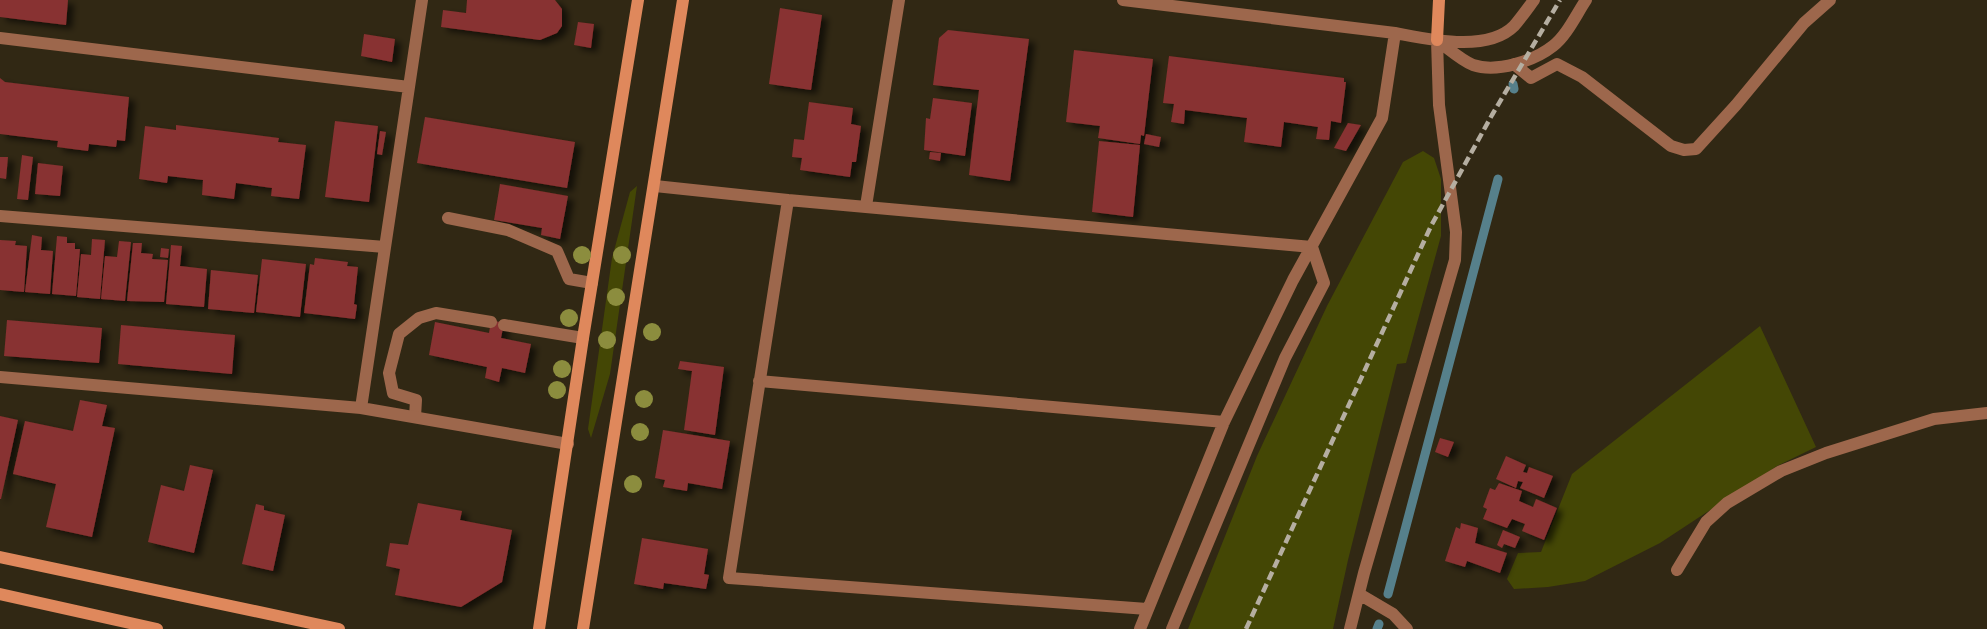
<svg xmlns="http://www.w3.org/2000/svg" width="1987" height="629" viewBox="0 0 1987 629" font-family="'Titillium Web',sans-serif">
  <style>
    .green { fill: #444705 }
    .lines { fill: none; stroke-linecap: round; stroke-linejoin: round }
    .stream { stroke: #56808b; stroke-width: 9 }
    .building { fill: #883130; filter: url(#shadow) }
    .lane { stroke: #9d674c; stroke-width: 12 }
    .street { stroke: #9d674c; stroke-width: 12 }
    .secondary { stroke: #df885c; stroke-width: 12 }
    .rail { stroke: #b5aea1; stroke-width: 4.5; stroke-dasharray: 9 4.5; stroke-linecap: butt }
    .tree { fill: #8c8d3e }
  </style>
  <defs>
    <filter id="shadow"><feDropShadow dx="6" dy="4" stdDeviation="3" flood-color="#0009"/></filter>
  </defs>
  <rect width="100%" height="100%" fill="#312814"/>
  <path class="green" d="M 1423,151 L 1434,158 L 1441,179 L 1441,236 L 1406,363 L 1397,364 L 1348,560 L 1333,629 L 1188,629 L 1257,456 L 1327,306 L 1403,162 Z
    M 637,186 L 610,374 L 591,438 L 588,429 L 612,258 L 630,192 Z
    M 1760,326 L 1816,447 L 1777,466 L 1660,543 L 1585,581 L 1548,587 L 1514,589 L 1507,579 L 1518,553 L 1541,552 L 1572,474 Z"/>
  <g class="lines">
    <path class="stream" d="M 1513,84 L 1514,89
      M 1388,594 L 1498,179
      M 1377,629 L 1379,624"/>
  </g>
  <path class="building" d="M 0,0 L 68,0 L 66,25 L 0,17 Z
    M 467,0 L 555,0 L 562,9 L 562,26 L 557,33 L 540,40 L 441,27 L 443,10 L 466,13 Z
    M 780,8 L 822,15 L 811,90 L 769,84 Z
    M 578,22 L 594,24 L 591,48 L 574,45 Z
    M 948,30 L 1029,39 L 1010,181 L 969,175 L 979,90 L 933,85 L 939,38 Z
    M 364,34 L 395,39 L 392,62 L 361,56 Z
    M 1074,50 L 1153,59 L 1144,136 L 1141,135 L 1140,144 L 1098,138 L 1100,126 L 1066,122 Z
    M 1169,56 L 1344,78 L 1344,82 L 1346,82 L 1341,123 L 1331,121 L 1329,140 L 1316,139 L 1318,127 L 1284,122 L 1281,147 L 1244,142 L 1247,118 L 1185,110 L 1184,124 L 1171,122 L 1174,104 L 1163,103 Z
    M 0,78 L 5,82 L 129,97 L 125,141 L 117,140 L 116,147 L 89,144 L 88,151 L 57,147 L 58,141 L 0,134 Z
    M 933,98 L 972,103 L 965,156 L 924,150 L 926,118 L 930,119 Z
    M 809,102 L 853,108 L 851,124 L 861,126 L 856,162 L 852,162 L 850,177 L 800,170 L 802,158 L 792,157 L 794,139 L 804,140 Z
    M 425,117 L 575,142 L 567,188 L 417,163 Z
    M 335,121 L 378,126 L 369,202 L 325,197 Z
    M 1348,123 L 1361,125 L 1346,151 L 1334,148 Z
    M 176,125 L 279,138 L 278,142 L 306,145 L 299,199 L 271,196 L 272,188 L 236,183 L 234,199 L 202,195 L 203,180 L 168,176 L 167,183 L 139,179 L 145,126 L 176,130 Z
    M 380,131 L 386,132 L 382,155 L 377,154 Z
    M 1146,134 L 1161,137 L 1159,147 L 1144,144 Z
    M 1099,141 L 1140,145 L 1133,217 L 1092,212 Z
    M 930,152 L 941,153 L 940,161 L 929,159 Z
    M 22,155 L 33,157 L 28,200 L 17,199 Z
    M 0,157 L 8,157 L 6,179 L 0,178 Z
    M 38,163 L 63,166 L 60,196 L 35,194 Z
    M 500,184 L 568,196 L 560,239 L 541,235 L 542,228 L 494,220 Z
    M 32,235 L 42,237 L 41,250 L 53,251 L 50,294 L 25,292 Z
    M 57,236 L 67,237 L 67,243 L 75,243 L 75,249 L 80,249 L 76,296 L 52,294 Z
    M 92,239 L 105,240 L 100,299 L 77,297 L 81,254 L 91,255 Z
    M 0,240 L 16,241 L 15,245 L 27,246 L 24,292 L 0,290 Z
    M 119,241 L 131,242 L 125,301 L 101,299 L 105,256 L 117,257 Z
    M 133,243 L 142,243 L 141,253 L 153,254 L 152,259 L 168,260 L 164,302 L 127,301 Z
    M 171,245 L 182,246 L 180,266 L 207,269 L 204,307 L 166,304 Z
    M 161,248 L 169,249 L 168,258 L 160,257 Z
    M 315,258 L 348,262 L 347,266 L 358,267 L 354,304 L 357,305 L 355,319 L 304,313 L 310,264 L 314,265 Z
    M 262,259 L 306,264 L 300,317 L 256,312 Z
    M 211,270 L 258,275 L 254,313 L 208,309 Z
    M 7,320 L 102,328 L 99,363 L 4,356 Z
    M 491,320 L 504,323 L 501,338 L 531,344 L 525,373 L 502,368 L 499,382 L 485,378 L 487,367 L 429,355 L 435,322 L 489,333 Z
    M 121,325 L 235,335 L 232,374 L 118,364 Z
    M 680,361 L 724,367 L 715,435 L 684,430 L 692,371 L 678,369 Z
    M 80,400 L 107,405 L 102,426 L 115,428 L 92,537 L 46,527 L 56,484 L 13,474 L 25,421 L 73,431 Z
    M 0,416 L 18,420 L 1,499 L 0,499 Z
    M 663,430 L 730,441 L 722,489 L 688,483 L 687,491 L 663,487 L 665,480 L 655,478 Z
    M 1440,438 L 1454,442 L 1448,457 L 1435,452 Z
    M 1506,456 L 1526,465 L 1523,472 L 1527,473 L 1529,467 L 1553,476 L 1544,498 L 1520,488 L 1523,482 L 1518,481 L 1516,488 L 1496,479 Z
    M 190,465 L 213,470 L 194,553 L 148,542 L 161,485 L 184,491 Z
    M 1499,483 L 1522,491 L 1519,501 L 1533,507 L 1536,499 L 1557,508 L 1544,540 L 1522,531 L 1525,524 L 1512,519 L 1507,528 L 1483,519 L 1487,509 L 1483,507 L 1490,488 L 1495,490 Z
    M 418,503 L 462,511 L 460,520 L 512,530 L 502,582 L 461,607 L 395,595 L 400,569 L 386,566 L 390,543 L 408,545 Z
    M 256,504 L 264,506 L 264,510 L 285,515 L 273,571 L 242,564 Z
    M 1461,523 L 1478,528 L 1475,543 L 1507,553 L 1500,573 L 1467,561 L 1465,567 L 1445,561 L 1456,527 L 1460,529 Z
    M 1503,530 L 1520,537 L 1515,548 L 1504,544 L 1502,548 L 1497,545 Z
    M 642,538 L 708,549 L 704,574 L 709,575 L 706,589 L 664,583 L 663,589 L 634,584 Z"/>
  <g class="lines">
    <path class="lane" d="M 448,218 L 508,230 L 557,251 L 569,279 L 592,283
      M 504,325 L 583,338
      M 415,417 L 416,400 L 393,393 L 389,373 L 399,334 L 419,318 L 436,313 L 491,322"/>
    <path class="street" d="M 1123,0 L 1395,33 C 1428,39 1487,53 1514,26 C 1521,18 1528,8 1534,0
      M 0,38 L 409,87
      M 1438,41 C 1449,49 1461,60 1473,65 C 1497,73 1534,61 1553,46 C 1567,35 1576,15 1586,0
      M 1514,64 L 1531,78 L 1557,64 L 1582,77 L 1671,146 L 1684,150 L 1696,149 L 1736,105 L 1804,23 L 1830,0
      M 655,186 L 788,200
      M 866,206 L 899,0
      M 0,216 L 385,247
      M 0,377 L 361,408 L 422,0
      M 759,381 L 1224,422
      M 361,408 L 568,444
      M 1677,570 L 1706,522 L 1727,503 L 1781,471 L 1826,453 L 1934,419 L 1987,413
      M 1359,594 L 1393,614 L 1407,629
      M 1147,609 L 729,578 L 788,200 L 1312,247 L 1324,283 L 1285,358 L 1172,629
      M 1140,629 L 1224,422 L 1293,280 L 1382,118 L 1395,33
      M 1350,629 L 1364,573 L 1455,260 L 1456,232 L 1439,105 L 1437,40"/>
    <path class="secondary" d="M 1437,40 L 1439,0
      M 0,557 L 339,629
      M 0,594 L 157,629
      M 539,629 L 583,338 L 638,0
      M 583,629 L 683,0"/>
    <path class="rail" d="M 1246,629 L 1431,226 L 1492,115 L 1560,0"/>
  </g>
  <g class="tree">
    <circle cx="582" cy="255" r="9"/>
    <circle cx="622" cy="255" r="9"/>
    <circle cx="616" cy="297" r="9"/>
    <circle cx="569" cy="318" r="9"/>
    <circle cx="652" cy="332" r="9"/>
    <circle cx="607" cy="340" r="9"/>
    <circle cx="562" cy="369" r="9"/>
    <circle cx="557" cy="390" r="9"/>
    <circle cx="644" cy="399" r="9"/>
    <circle cx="640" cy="432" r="9"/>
    <circle cx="633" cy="484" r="9"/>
  </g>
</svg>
